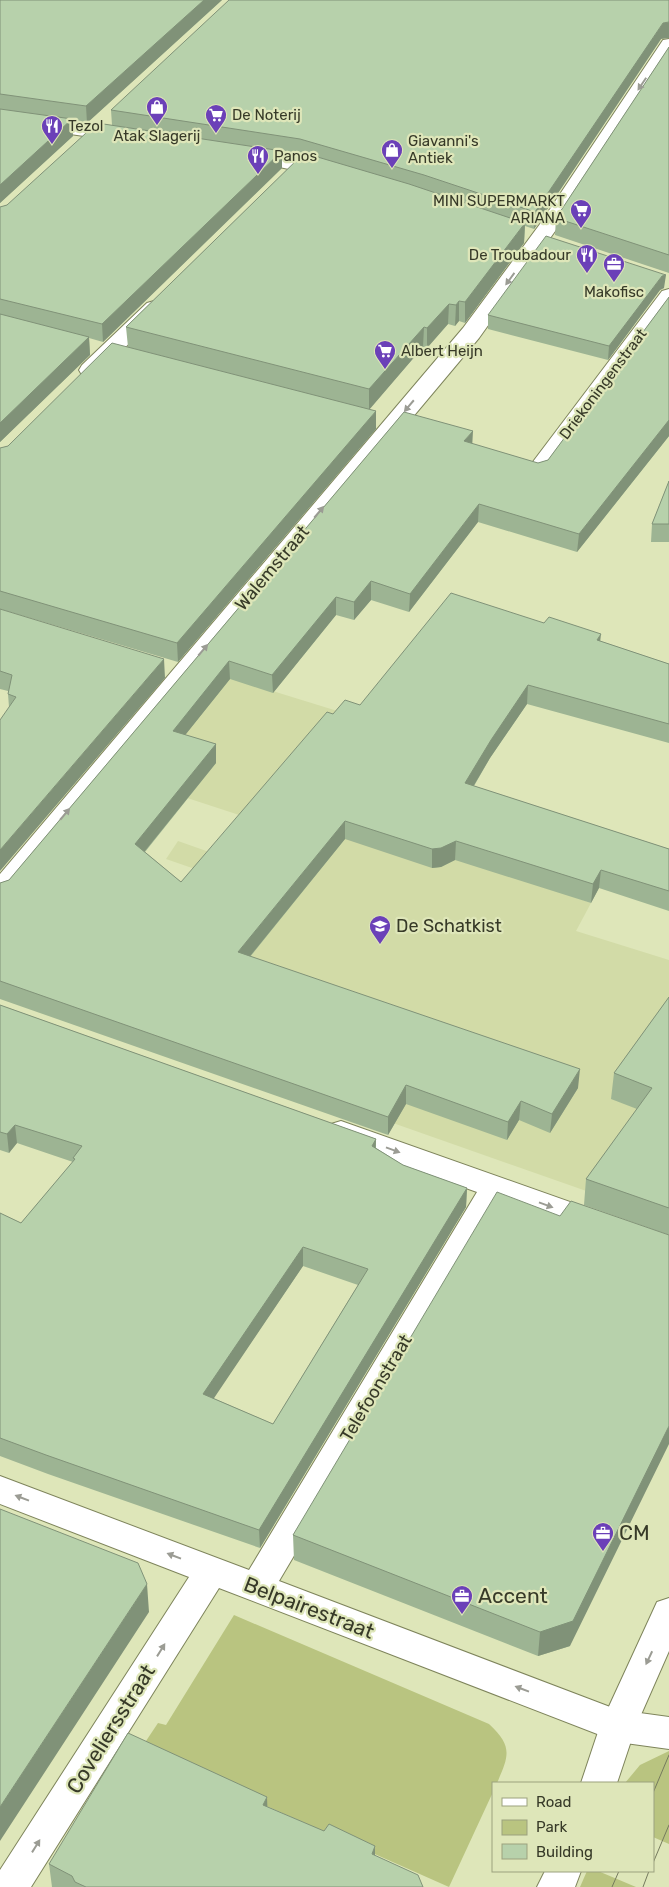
<svg xmlns="http://www.w3.org/2000/svg" width="669" height="1887" viewBox="0 0 669 1887" font-family="Rubik,sans-serif">
  <style>
    .built { fill: #d2dba7 }
    .green { fill: #b9c480 }
    .lines { fill: none; stroke-linecap: round; stroke-linejoin: round }
    .minor-casing { stroke: #7e845b; stroke-width: 2 }
    .major-casing { stroke: #7e845b; stroke-width: 2 }
    .minor { fill: #fff; fill-rule: evenodd }
    .major { fill: #fff; fill-rule: evenodd }
    .tram { stroke: #757a5e; stroke-width: 1 }
    .wall { fill: #9db493; fill-rule: evenodd }
    .shaded-wall { fill: #809278 }
    .building { fill: #b7d1ab; stroke: #809278; fill-rule: evenodd }
    .oneway { fill: #9b9c94 }
    .labels { text-anchor: middle; stroke-width: 4.5; stroke-linejoin: round; paint-order: stroke }
    .far-poi-label { font-size: 15px; fill: #373a28; stroke: #dee6b9; text-anchor: start }
    .far-street-label { font-size: 15px; fill: #373a28; stroke: #dee6b9 }
    .street-label { font-size: 18px; fill: #373a28; stroke: #dee6b9 }
    .poi-label { font-size: 18px; fill: #373a28; stroke: #dee6b9; text-anchor: start }
    .near-poi-label { font-size: 21px; fill: #373a28; stroke: #dee6b9; text-anchor: start }
    .near-street-label { font-size: 21px; fill: #373a28; stroke: #dee6b9 }
  </style>
  <rect width="100%" height="100%" fill="#dee6b9"/>
  <path class="built" d="M 205,670 L 441,743 L 387,831 L 591,903 L 576,931 L 669,960 L 669,1085 L 592,1193 L 214,1060 L 195,869 L 166,859 L 178,841 L 246,865 L 276,827 L 117,775 Z"/>
  <path class="green" d="M 234,1615 L 489,1724 C 513,1746 509,1756 497,1783 L 493,1783 L 493,1792 L 449,1887 L 140,1750 L 158,1723 L 166,1725 Z
    M 669,1751 L 669,1844 L 653,1837 L 653,1783 L 625,1783 L 640,1765 Z
    M 587,1871 L 598,1871 L 636,1887 L 580,1887 Z"/>
  <g class="lines">
    <g class="minor-casing">
      <path id="minor" d="M 669,39 L 669,58 L 558,227 L 479,338 L 10,898 L 0,901 L 0,874 L 463,328 L 540,224 L 663,40 Z
        M 0,112 L 126,130 L 133,132 L 136,136 L 133,140 L 126,142 L 0,124 Z
        M 245,148 L 337,168 L 340,172 L 337,176 L 330,178 L 238,158 L 235,154 L 238,150 Z
        M 669,289 L 669,309 L 545,477 L 537,479 L 529,477 L 526,472 L 529,467 L 662,291 Z
        M 154,301 L 161,303 L 165,307 L 161,311 L 98,375 L 90,376 L 82,375 L 79,370 L 82,365 L 147,303 Z
        M 341,1121 L 669,1237 L 669,1261 L 503,1202 L 279,1581 L 618,1710 L 669,1717 L 669,1749 L 618,1742 L 219,1588 L 31,1887 L 0,1887 L 0,1870 L 189,1577 L 0,1504 L 0,1476 L 249,1570 L 477,1192 L 331,1140 L 326,1132 L 331,1124 Z"/>
    </g>
    <g class="major-casing">
      <path id="major" d="M 669,1598 L 669,1651 L 636,1726 L 617,1783 L 581,1783 L 600,1726 L 652,1613 L 657,1602 Z
        M 545,1871 L 581,1871 L 575,1887 L 537,1887 Z"/>
    </g>
    <use href="#minor" class="minor"/>
    <use href="#major" class="major"/>
    <path class="tram" d="M 653,1793 L 669,1755
      M 653,1863 L 669,1825
      M 612,1887 L 619,1871
      M 643,1887 L 649,1871"/>
  </g>
  <path class="wall" d="M 0,0 L 222,0 L 87,123 L 72,121 L 73,136 L 0,203 Z
    M 661,39 L 534,229 L 525,226 L 524,243 L 465,323 L 459,321 L 455,326 L 448,324 L 427,348 L 423,347 L 369,409 L 376,429 L 178,662 L 0,609 L 0,448 L 8,446 L 128,347 L 126,327 L 301,156 L 282,153 L 282,168 L 103,342 L 89,338 L 90,355 L 0,442 L 0,207 L 7,205 L 112,125 L 111,110 Z
    M 669,47 L 669,273 L 555,235 L 556,218 Z
    M 664,288 L 660,290 L 608,360 L 488,329 L 488,315 Z
    M 669,297 L 669,436 L 577,552 L 478,522 L 409,612 L 371,600 L 354,620 L 336,615 L 273,693 L 230,679 L 185,735 L 216,744 L 216,763 L 145,852 L 181,882 L 333,714 L 360,705 L 544,623 L 600,641 L 669,664 L 669,743 L 527,704 L 490,758 L 474,786 L 669,849 L 669,911 L 599,888 L 591,903 L 455,860 L 441,867 L 432,868 L 345,839 L 250,957 L 578,1088 L 550,1133 L 519,1120 L 507,1140 L 406,1104 L 388,1135 L 0,999 L 0,883 L 9,880 L 404,412 L 472,444 L 538,463 L 548,460 Z
    M 669,481 L 669,542 L 651,542 L 652,524 Z
    M 0,609 L 165,678 L 9,707 L 8,694 L 8,691 L 0,689 Z
    M 669,997 L 669,1235 L 584,1205 L 586,1179 L 637,1109 L 611,1099 L 614,1073 Z
    M 0,1005 L 376,1139 L 376,1148 L 403,1165 L 467,1188 L 466,1207 L 260,1548 L 48,1474 L 0,1456 L 0,1213 L 21,1223 L 73,1162 L 17,1143 L 9,1153 L 0,1150 ZM 303,1266 L 358,1285 L 273,1424 L 213,1398 Z
    M 560,1216 L 570,1646 L 538,1656 L 294,1560 L 293,1535 Z
    M 268,1807 L 375,1856 L 423,1887 L 52,1887 L 49,1864 Z"/>
  <path class="shaded-wall" d="M 204,0 L 222,0 L 87,123 L 86,106 Z
    M 669,22 L 669,38 L 661,39 L 534,229 L 535,212 L 663,23 Z
    M 72,119 L 73,136 L 0,203 L 0,185 Z
    M 282,151 L 282,168 L 103,342 L 102,324 Z
    M 525,223 L 524,243 L 465,323 L 465,302 Z
    M 666,275 L 664,288 L 660,290 L 608,360 L 609,346 L 662,276 Z
    M 459,301 L 459,321 L 455,326 L 456,305 Z
    M 449,304 L 448,324 L 427,348 L 427,328 Z
    M 424,327 L 423,347 L 369,410 L 369,389 Z
    M 89,337 L 90,355 L 0,442 L 0,423 Z
    M 376,411 L 376,429 L 178,662 L 177,643 Z
    M 669,420 L 669,436 L 577,552 L 579,534 Z
    M 473,431 L 472,449 L 464,441 Z
    M 479,504 L 478,522 L 409,612 L 410,594 Z
    M 371,581 L 371,600 L 354,620 L 354,602 Z
    M 336,597 L 336,615 L 273,693 L 272,675 Z
    M 601,634 L 599,652 L 597,640 Z
    M 164,659 L 165,678 L 0,871 L 0,850 Z
    M 229,661 L 230,679 L 174,749 L 173,731 Z
    M 528,685 L 527,704 L 490,758 L 464,802 L 465,783 L 491,740 Z
    M 216,744 L 216,763 L 136,862 L 135,844 Z
    M 345,821 L 345,839 L 238,971 L 238,952 Z
    M 456,841 L 455,860 L 441,867 L 432,868 L 432,849 Z
    M 601,870 L 599,888 L 591,903 L 593,884 Z
    M 580,1069 L 578,1088 L 550,1133 L 552,1114 Z
    M 406,1085 L 406,1104 L 388,1135 L 388,1117 Z
    M 521,1101 L 519,1120 L 507,1140 L 508,1122 Z
    M 15,1125 L 17,1143 L 9,1153 L 7,1134 Z
    M 376,1139 L 375,1158 L 372,1146 Z
    M 467,1188 L 466,1207 L 260,1548 L 259,1530 Z
    M 303,1247 L 303,1266 L 204,1413 L 203,1394 Z
    M 669,1426 L 669,1444 L 570,1646 L 538,1656 L 540,1632 Z
    M 147,1584 L 149,1612 L 0,1841 L 0,1807 Z
    M 267,1797 L 268,1824 L 263,1805 Z
    M 375,1846 L 375,1873 L 372,1854 Z"/>
  <path class="building" d="M 0,0 L 204,0 L 86,106 L 0,94 Z
    M 229,0 L 669,0 L 669,22 L 663,23 L 535,212 L 424,175 L 300,139 L 111,110 Z
    M 669,47 L 669,255 L 556,218 Z
    M 0,109 L 72,119 L 0,185 Z
    M 97,123 L 282,151 L 102,324 L 0,299 L 0,207 L 7,205 Z
    M 304,153 L 409,184 L 525,223 L 465,302 L 459,301 L 456,305 L 449,304 L 427,328 L 424,327 L 369,389 L 126,327 Z
    M 546,236 L 666,275 L 662,276 L 609,346 L 488,315 Z
    M 669,297 L 669,420 L 579,534 L 479,504 L 410,594 L 371,581 L 354,602 L 336,597 L 272,675 L 229,661 L 173,731 L 216,744 L 135,844 L 181,882 L 327,712 L 333,714 L 345,700 L 360,705 L 451,593 L 544,623 L 549,617 L 601,634 L 597,640 L 669,664 L 669,724 L 528,685 L 491,740 L 465,783 L 669,849 L 669,891 L 601,870 L 593,884 L 456,841 L 441,848 L 432,849 L 345,821 L 238,952 L 580,1069 L 552,1114 L 521,1101 L 508,1122 L 406,1085 L 388,1117 L 0,981 L 0,883 L 9,880 L 404,412 L 473,431 L 464,441 L 538,463 L 548,460 Z
    M 0,314 L 89,337 L 0,423 Z
    M 112,343 L 376,411 L 177,643 L 0,591 L 0,448 L 8,446 Z
    M 669,481 L 669,524 L 652,524 Z
    M 0,609 L 164,659 L 0,850 L 0,720 L 16,697 L 8,694 L 12,675 L 0,671 Z
    M 669,997 L 669,1208 L 586,1179 L 652,1088 L 614,1073 Z
    M 0,1005 L 376,1139 L 372,1146 L 403,1165 L 467,1188 L 259,1530 L 46,1455 L 0,1438 L 0,1213 L 21,1223 L 75,1159 L 73,1158 L 82,1146 L 15,1125 L 7,1134 L 0,1132 ZM 303,1247 L 368,1269 L 273,1424 L 203,1394 Z
    M 497,1192 L 560,1216 L 571,1201 L 669,1235 L 669,1426 L 573,1621 L 540,1632 L 293,1535 Z
    M 0,1509 L 138,1563 L 147,1584 L 0,1807 Z
    M 128,1733 L 267,1797 L 263,1805 L 324,1831 L 329,1824 L 375,1846 L 372,1854 L 418,1875 L 423,1887 L 86,1887 L 75,1882 L 72,1876 L 49,1864 Z"/>
  <defs><path id="oneway-solid" d="M-6-.8H1V-3.2L6.5 0L1 3.2V.8H-6Z" transform="scale(1.25)"/></defs>
  <g class="oneway">
    <use href="#oneway-solid" transform="translate(642 84) rotate(124)"/>
    <use href="#oneway-solid" transform="translate(510 279) rotate(126)"/>
    <use href="#oneway-solid" transform="translate(409 406) rotate(130)"/>
    <use href="#oneway-solid" transform="translate(319 512) rotate(-50)"/>
    <use href="#oneway-solid" transform="translate(203 650) rotate(-50)"/>
    <use href="#oneway-solid" transform="translate(65 814) rotate(-50)"/>
    <use href="#oneway-solid" transform="translate(393 1150) rotate(20)"/>
    <use href="#oneway-solid" transform="translate(546 1205) rotate(20)"/>
    <use href="#oneway-solid" transform="translate(22 1498) rotate(-159)"/>
    <use href="#oneway-solid" transform="translate(174 1556) rotate(-159)"/>
    <use href="#oneway-solid" transform="translate(161 1650) rotate(-58)"/>
    <use href="#oneway-solid" transform="translate(649 1658) rotate(115)"/>
    <use href="#oneway-solid" transform="translate(522 1689) rotate(-159)"/>
    <use href="#oneway-solid" transform="translate(36 1846) rotate(-58)"/>
  </g>
  <defs>
    <g id="shop-pin" transform="scale(1.125)"><path d="M0 17L-7.5 6A9.5 9.5 0 1 1 7.5 6Z" fill="#6b40b8" stroke="#dee6b9"/><path d="M-5-2.5h2.3a2.7 3.5 0 0 1 5.4 0H5L5.5 6h-11ZM-1.5-2.5h3a1.5 2.3 0 0 0-3 0Z" fill="#fff"/></g>
    <g id="supermarket-pin" transform="scale(1.125)"><path d="M0 17L-7.5 6A9.5 9.5 0 1 1 7.5 6Z" fill="#6b40b8" stroke="#dee6b9"/><path d="M-6-5.5h2.5l.6 2H6L4.5 2H-2.5L-4.4-4H-6ZM-1.5 3.2a1.3 1.3 0 1 0 .1 0ZM3 3.2a1.3 1.3 0 1 0 .1 0Z" fill="#fff"/></g>
    <g id="restaurant-pin" transform="scale(1.125)"><path d="M0 17L-7.5 6A9.5 9.5 0 1 1 7.5 6Z" fill="#6b40b8" stroke="#dee6b9"/><path d="M-5-6h1v4h1v-4h1v4h1v-4h1v5L-1.5 .5V6h-2V.5L-5-1ZM5-6V6H3V1.5H1.5Q1.5-4 5-6Z" fill="#fff"/></g>
    <g id="office-pin" transform="scale(1.125)"><path d="M0 17L-7.5 6A9.5 9.5 0 1 1 7.5 6Z" fill="#6b40b8" stroke="#dee6b9"/><path d="M-6-3h4V-5.5h4V-3h4V5H-6ZM-1-4.5V-3h2v-1.5ZM-6 0V1H6V0Z" fill="#fff"/></g>
    <g id="school-pin" transform="scale(1.125)"><path d="M0 17L-7.5 6A9.5 9.5 0 1 1 7.5 6Z" fill="#6b40b8" stroke="#dee6b9"/><path d="M0-5L7-2L0 1L-7-2ZM-4 1L0 2.5L4 1V4Q0 6-4 4Z" fill="#fff"/></g>
  </defs>
  <g fill-rule="evenodd">
    <use href="#shop-pin" x="157" y="107"/>
    <use href="#supermarket-pin" x="216" y="115"/>
    <use href="#restaurant-pin" x="52" y="126"/>
    <use href="#shop-pin" x="392" y="150"/>
    <use href="#restaurant-pin" x="258" y="156"/>
    <use href="#supermarket-pin" x="581" y="210"/>
    <use href="#restaurant-pin" x="587" y="255"/>
    <use href="#office-pin" x="614" y="264"/>
    <use href="#supermarket-pin" x="385" y="351"/>
    <use href="#school-pin" x="380" y="926"/>
    <use href="#office-pin" x="603" y="1533"/>
    <use href="#office-pin" x="462" y="1596"/>
  </g>
  <g class="labels">
    <g class="far-poi-label">
      <text x="232" y="120">De Noterij</text>
      <text x="68" y="131">Tezol</text>
      <text x="157" y="141" text-anchor="middle">Atak Slagerij</text>
      <text x="408" y="146">Giavanni's<tspan x="408" dy="17">Antiek</tspan></text>
      <text x="274" y="161">Panos</text>
      <text x="565" y="206" text-anchor="end">MINI SUPERMARKT<tspan x="565" dy="17">ARIANA</tspan></text>
      <text x="571" y="260" text-anchor="end">De Troubadour</text>
      <text x="614" y="297" text-anchor="middle">Makofisc</text>
      <text x="401" y="356">Albert Heijn</text>
    </g>
    <g class="far-street-label">
      <text transform="translate(603 384) rotate(-53)" y="5">Driekoningenstraat</text>
    </g>
    <g class="street-label">
      <text transform="translate(272 568) rotate(-50)" y="6">Walemstraat</text>
      <text transform="translate(376 1388) rotate(-59)" y="6">Telefoonstraat</text>
    </g>
    <g class="poi-label">
      <text x="396" y="932">De Schatkist</text>
    </g>
    <g class="near-poi-label">
      <text x="619" y="1540">CM</text>
      <text x="478" y="1603">Accent</text>
    </g>
    <g class="near-street-label">
      <text transform="translate(309 1608) rotate(21)" y="7">Belpairestraat</text>
      <text transform="translate(111 1729) rotate(-58)" y="7">Coveliersstraat</text>
    </g>
  </g>
  <rect x="492" y="1782" width="162" height="90" fill="#dee6b9" stroke="#9ba17f"/>
  <rect x="502" y="1798" width="25" height="8" fill="#ffffff" stroke="#9ba17f"/>
  <text x="536" y="1807" font-size="15" fill="#373a28">Road</text>
  <rect x="502" y="1820" width="25" height="15" fill="#b9c480" stroke="#9ba17f"/>
  <text x="536" y="1832" font-size="15" fill="#373a28">Park</text>
  <rect x="502" y="1844" width="25" height="15" fill="#b7d1ab" stroke="#9ba17f"/>
  <text x="536" y="1857" font-size="15" fill="#373a28">Building</text>
</svg>
